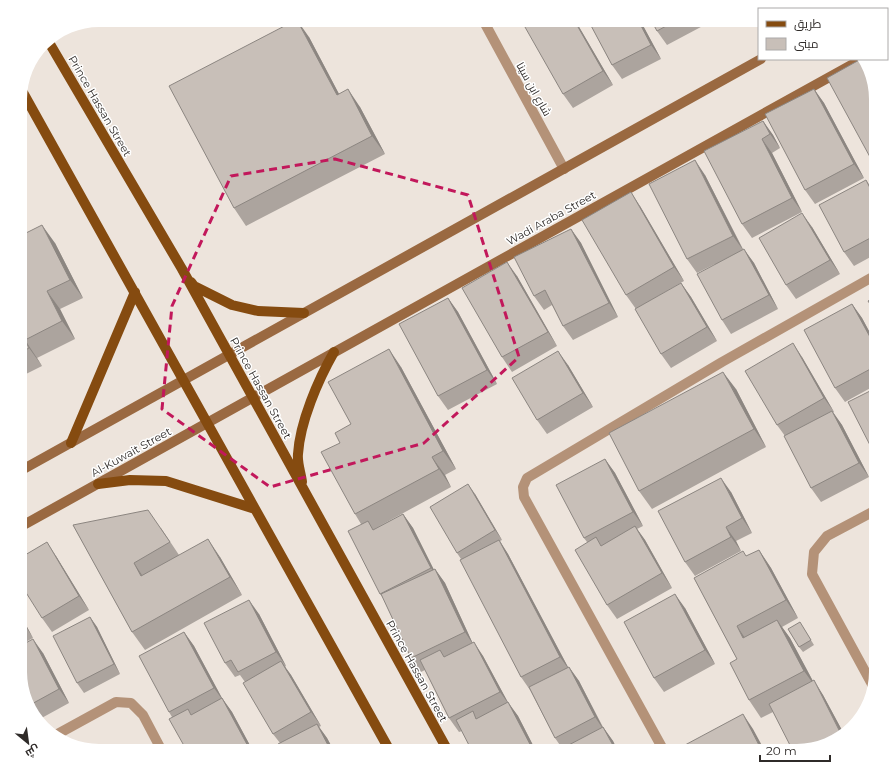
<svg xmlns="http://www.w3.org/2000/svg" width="896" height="771" viewBox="0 0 896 771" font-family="Montserrat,Cairo,sans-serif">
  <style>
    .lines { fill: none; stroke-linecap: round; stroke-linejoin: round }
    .minor { stroke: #b49278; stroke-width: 10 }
    .secondary { stroke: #9a6941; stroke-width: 10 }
    .primary { stroke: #854b10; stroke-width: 10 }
    .wall { fill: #aca49e }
    .shaded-wall { fill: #8c8681 }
    .building { fill: #c8bfb8; stroke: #8c8681 }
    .marked { fill: none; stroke: #c2185b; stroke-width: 3; stroke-dasharray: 8 5; stroke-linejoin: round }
    .labels { text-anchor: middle; stroke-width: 3; stroke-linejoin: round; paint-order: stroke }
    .street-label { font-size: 11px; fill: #2f2b29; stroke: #fff }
  </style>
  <rect width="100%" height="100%" fill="#ede4dc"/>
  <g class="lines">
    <path class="minor" d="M 483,20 L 564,169
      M 873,686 L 812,574 L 814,552 L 827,536 L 876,510
      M 54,736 L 116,702 L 131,703 L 143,715 L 162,751
      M 664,751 L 524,497 L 523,487 L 527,478 L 722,362 L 876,275"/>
    <path class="secondary" d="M 20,471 L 761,59
      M 20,527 L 862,59"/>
    <path class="primary" d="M 47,39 L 182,269 L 448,751
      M 21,89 L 390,751
      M 191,282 L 194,286 L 232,305 L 258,311 L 304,313
      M 71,443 L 135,292
      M 302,482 C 301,473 297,463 298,454 C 300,422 318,380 334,352
      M 98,484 L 130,480 L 166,481 L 255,509"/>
  </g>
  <path class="wall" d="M 575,20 L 613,85 L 573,108 L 563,94 Z
    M 588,20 L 640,20 L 661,59 L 622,79 L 612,65 Z
    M 651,20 L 714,20 L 667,45 L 657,31 Z
    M 309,37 L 339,94 L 360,107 L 385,154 L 246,226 L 234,208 Z
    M 814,89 L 824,103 L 864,178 L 815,204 L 805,190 Z
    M 763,121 L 773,135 L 780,148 L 772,153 L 802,212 L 752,238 L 742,224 Z
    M 705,175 L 743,249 L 754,263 L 778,309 L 731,334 L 722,320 L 715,264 L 697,273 L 687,259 Z
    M 866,180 L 876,196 L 876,254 L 854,266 L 844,252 Z
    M 640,206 L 684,281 L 636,309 L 626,295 Z
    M 812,227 L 840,274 L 796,299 L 786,285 Z
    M 571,229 L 581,243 L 618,317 L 573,340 L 563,326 L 552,305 L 544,310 L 534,296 Z
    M 20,236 L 55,243 L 83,298 L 60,309 L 75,339 L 37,358 L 42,366 L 20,377 Z
    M 517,276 L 557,346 L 512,372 L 502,357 Z
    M 681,283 L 691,297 L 717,341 L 671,368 L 661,354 Z
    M 448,298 L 458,312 L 497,384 L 448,410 L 438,396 Z
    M 852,304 L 862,318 L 876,344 L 876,385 L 845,402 L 835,388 Z
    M 802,357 L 834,412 L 833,412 L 842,425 L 869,477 L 821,502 L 811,488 L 785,436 L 777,425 Z
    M 568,365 L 593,407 L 547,434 L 537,420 Z
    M 401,367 L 456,469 L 445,475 L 451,487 L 374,529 L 403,514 L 413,528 L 434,570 L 435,569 L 445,583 L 472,642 L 483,656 L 508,703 L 518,716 L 536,751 L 472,751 L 462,731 L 459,732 L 449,718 L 425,670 L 421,672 L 411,658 L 384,599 L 380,594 L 361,524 L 355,514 L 340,443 L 351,424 Z
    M 876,388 L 876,456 L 873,451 Z
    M 736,389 L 766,447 L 652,509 L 639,491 Z
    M 605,459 L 615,473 L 643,526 L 637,529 L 645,540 L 672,588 L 617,619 L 607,605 L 587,542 L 584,538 Z
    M 731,492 L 752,533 L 736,541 L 741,551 L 695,576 L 685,562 Z
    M 475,494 L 502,540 L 500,541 L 508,554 L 568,667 L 569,667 L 579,681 L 603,727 L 613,741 L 618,751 L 564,751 L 555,738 L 530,690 L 521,677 L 461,559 L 457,553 Z
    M 73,525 L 161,528 L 179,555 L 220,557 L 242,595 L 145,650 L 132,632 Z
    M 759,550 L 771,568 L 798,618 L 782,627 L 790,638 L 813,681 L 823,695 L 844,734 L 828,745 L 797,751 L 773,712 L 761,718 L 749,700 L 737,659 L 694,578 L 747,556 Z
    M 56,556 L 89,610 L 52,632 L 42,618 Z
    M 685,608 L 715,664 L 664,692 L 654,678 Z
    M 20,614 L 33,638 L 20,645 Z
    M 259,614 L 286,666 L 285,667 L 291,675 L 321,726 L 319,727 L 327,738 L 334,751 L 282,751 L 280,743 L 273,734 L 245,682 L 240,675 L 235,677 L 225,663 Z
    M 90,617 L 97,627 L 120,674 L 84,693 L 77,683 Z
    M 803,627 L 814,645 L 803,652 L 799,647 Z
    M 184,632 L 194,646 L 222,698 L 232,712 L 253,751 L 187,751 L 172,717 L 169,712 Z
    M 43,653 L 69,703 L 38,720 L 28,707 L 20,677 Z"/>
  <path class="shaded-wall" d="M 297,20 L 309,37 L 349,113 L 337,95 Z
    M 574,20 L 575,20 L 613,85 L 603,71 Z
    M 638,20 L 640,20 L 661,59 L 651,45 Z
    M 348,89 L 360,107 L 385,154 L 372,136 Z
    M 814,89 L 824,103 L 864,178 L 854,164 Z
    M 763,121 L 773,135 L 780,148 L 770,134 Z
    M 762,139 L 772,153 L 802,212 L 792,198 Z
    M 695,160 L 705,175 L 743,250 L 733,236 Z
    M 866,180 L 876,196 L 876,200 Z
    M 631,192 L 640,206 L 684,281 L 674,267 Z
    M 802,213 L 812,227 L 840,274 L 830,260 Z
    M 42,225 L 55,243 L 83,298 L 70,280 Z
    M 571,229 L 581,243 L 618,317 L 609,303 Z
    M 744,249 L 754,263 L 778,309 L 769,295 Z
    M 507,262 L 517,276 L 557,346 L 548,332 Z
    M 681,283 L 691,297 L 717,341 L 707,327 Z
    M 47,291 L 60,309 L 75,339 L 62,321 Z
    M 448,298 L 458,312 L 497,384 L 487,370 Z
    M 852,304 L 862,318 L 876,344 L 876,348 Z
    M 25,340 L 37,358 L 42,366 L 29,348 Z
    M 793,343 L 802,357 L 834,412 L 824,398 Z
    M 389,349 L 401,367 L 456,469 L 443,451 Z
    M 558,351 L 568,365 L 593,407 L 583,393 Z
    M 723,372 L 736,389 L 766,447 L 754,429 Z
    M 832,411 L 842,425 L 869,477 L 859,463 Z
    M 432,457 L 445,475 L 451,487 L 439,469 Z
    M 605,459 L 615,473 L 643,526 L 633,512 Z
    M 721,478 L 731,492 L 752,533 L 742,518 Z
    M 468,484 L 475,494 L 502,540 L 495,530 Z
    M 403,514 L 413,528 L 440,582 L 431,568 Z
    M 635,526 L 645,540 L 672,588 L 662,573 Z
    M 726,527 L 736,541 L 741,551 L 731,537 Z
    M 208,539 L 220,557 L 242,595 L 230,577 Z
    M 499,540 L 508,554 L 570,671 L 560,657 Z
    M 47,542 L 56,556 L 89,610 L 79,596 Z
    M 759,550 L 771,568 L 798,618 L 786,600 Z
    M 134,563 L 146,581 L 141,576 Z
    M 435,569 L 445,583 L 474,646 L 465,632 Z
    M 675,594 L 685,608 L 715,664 L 705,650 Z
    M 249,600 L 259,614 L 286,666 L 276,652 Z
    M 20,614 L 33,638 L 24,624 L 20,618 Z
    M 90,617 L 97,627 L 120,674 L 114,664 Z
    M 777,620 L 790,638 L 817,689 L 804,671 Z
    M 737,626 L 749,644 L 743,638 Z
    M 184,632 L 194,646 L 224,702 L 214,688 Z
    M 33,639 L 43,653 L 69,703 L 59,689 Z
    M 474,642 L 483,656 L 510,706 L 500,692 Z
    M 281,661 L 291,675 L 321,726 L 311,712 Z
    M 569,667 L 579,681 L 605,732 L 595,717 Z
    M 814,680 L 823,695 L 844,734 L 842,735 Z
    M 222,698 L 232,712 L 253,751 L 251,751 L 250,750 Z
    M 508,702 L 518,716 L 536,751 L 533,751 L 533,750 Z
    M 743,714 L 753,729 L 765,751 L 762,751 Z
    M 317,724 L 327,738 L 334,751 L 331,751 Z
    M 603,727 L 613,741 L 618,751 L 616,751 Z"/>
  <path class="building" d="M 296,20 L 297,20 L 337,95 L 348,89 L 372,136 L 234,208 L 169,86 Z
    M 521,20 L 574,20 L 603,71 L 563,94 Z
    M 588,20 L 638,20 L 651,45 L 612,65 Z
    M 651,20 L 677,20 L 657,31 Z
    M 861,59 L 863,59 L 870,68 L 876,99 L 876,168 L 827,78 Z
    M 814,89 L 854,164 L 805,190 L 765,114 Z
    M 763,121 L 770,134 L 762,139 L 792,198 L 742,224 L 704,151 Z
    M 695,160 L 733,236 L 687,259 L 649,184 Z
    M 866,180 L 876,200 L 876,235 L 844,252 L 819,205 Z
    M 631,192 L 674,267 L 626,295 L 582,220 Z
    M 802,213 L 830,260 L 786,285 L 759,238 Z
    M 42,225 L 70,280 L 47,291 L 62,321 L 25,340 L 29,348 L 20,353 L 20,236 Z
    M 571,229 L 609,303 L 563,326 L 545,290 L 534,296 L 514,257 Z
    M 744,249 L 769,295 L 722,320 L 697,274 Z
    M 507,262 L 548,332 L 502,357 L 462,288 Z
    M 681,283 L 707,327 L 661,354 L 635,309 Z
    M 876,296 L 876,313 L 868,301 Z
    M 448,298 L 487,370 L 438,396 L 399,324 Z
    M 852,304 L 876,348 L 876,366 L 835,388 L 804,330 Z
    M 793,343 L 824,398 L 777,425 L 745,371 Z
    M 389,349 L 443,451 L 432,457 L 439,469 L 355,514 L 321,452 L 340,443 L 335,433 L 351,424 L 328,382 Z
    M 558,351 L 583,393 L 537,420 L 512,378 Z
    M 723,372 L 754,429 L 639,491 L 609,433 Z
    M 876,388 L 876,449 L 873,451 L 848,402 Z
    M 832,411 L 859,463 L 811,488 L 784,436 Z
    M 605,459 L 633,512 L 584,538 L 556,485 Z
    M 721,478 L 742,518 L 726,527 L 731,537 L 685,562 L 658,511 Z
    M 468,484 L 495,530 L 457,553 L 430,507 Z
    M 148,510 L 170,542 L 134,563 L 141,576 L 208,539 L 230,577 L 132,632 L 73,525 Z
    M 403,514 L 431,568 L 380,594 L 348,531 L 368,521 L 373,530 Z
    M 635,526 L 662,573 L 607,605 L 575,550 L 596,537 L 601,546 Z
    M 499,540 L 560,657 L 521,677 L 460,560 Z
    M 47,542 L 79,596 L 42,618 L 20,583 L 20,558 Z
    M 759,550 L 786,600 L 737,626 L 743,638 L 777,620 L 804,671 L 749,700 L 730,663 L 737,659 L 694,578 L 743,551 L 746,556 Z
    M 435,569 L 465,632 L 411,658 L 381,594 Z
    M 675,594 L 705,650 L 654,678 L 624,622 Z
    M 249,600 L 276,652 L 238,672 L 231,660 L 225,663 L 204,623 Z
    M 90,617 L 114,664 L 77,683 L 53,636 Z
    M 20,618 L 24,624 L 20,626 Z
    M 800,622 L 811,640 L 799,647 L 788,629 Z
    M 184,632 L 214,688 L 169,712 L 139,656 Z
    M 33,639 L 59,689 L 28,706 L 20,677 L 20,646 Z
    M 474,642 L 500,692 L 449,718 L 420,660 L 440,650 L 444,657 Z
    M 281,661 L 311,712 L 273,734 L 243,683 Z
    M 569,667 L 595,717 L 555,738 L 529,687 Z
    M 814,680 L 840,732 L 806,749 L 797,751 L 793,751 L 769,704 Z
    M 222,698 L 250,750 L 249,751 L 187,751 L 169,719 L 188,709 L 191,715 Z
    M 508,702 L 533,750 L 531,751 L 472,751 L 456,720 L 473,711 L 476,719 Z
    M 743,714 L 762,751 L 688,751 L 685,745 Z
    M 317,724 L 331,751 L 282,751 L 278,744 Z
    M 603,727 L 616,751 L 565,751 L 563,748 Z"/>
  <path class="marked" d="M 335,159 L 468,195 L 519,357 L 424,443 L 270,487 L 162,409 L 172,306 L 231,176 Z"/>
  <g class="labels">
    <g class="street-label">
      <text transform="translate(534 89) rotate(61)" y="4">شارع ابن سينا</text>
      <text transform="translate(100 106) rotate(60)" y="4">Prince Hassan Street</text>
      <text transform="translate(551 218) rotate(-29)" y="4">Wadi Araba Street</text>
      <text transform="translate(261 388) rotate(61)" y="4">Prince Hassan Street</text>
      <text transform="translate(131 452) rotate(-29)" y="4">Al-Kuwait Street</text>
      <text transform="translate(417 671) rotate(61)" y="4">Prince Hassan Street</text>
    </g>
  </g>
  <path d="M0 0H896V771H0ZM99 27H797A72 72 0 0 1 869 99V672A72 72 0 0 1 797 744H99A72 72 0 0 1 27 672V99A72 72 0 0 1 99 27Z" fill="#fff" fill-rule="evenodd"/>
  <rect x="758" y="8" width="130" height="52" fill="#ffffff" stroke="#acaaa9"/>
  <rect x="766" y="21" width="20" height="6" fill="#854b10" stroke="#acaaa9"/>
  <text x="794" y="28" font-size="12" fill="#2f2b29">طريق</text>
  <rect x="766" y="38" width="20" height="12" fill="#c8bfb8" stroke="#acaaa9"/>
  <text x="794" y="48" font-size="12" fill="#2f2b29">مبنى</text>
  <g transform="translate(28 743) rotate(151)" stroke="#ffffff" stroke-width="3" paint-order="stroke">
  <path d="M0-3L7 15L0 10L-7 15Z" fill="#2f2b29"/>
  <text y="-6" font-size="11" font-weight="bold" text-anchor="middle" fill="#2f2b29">ش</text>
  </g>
  <path d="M760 755v6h70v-6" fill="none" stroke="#2f2b29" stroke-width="2"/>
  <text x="766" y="755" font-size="12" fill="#2f2b29" stroke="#ffffff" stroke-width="3" paint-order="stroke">20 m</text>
</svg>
